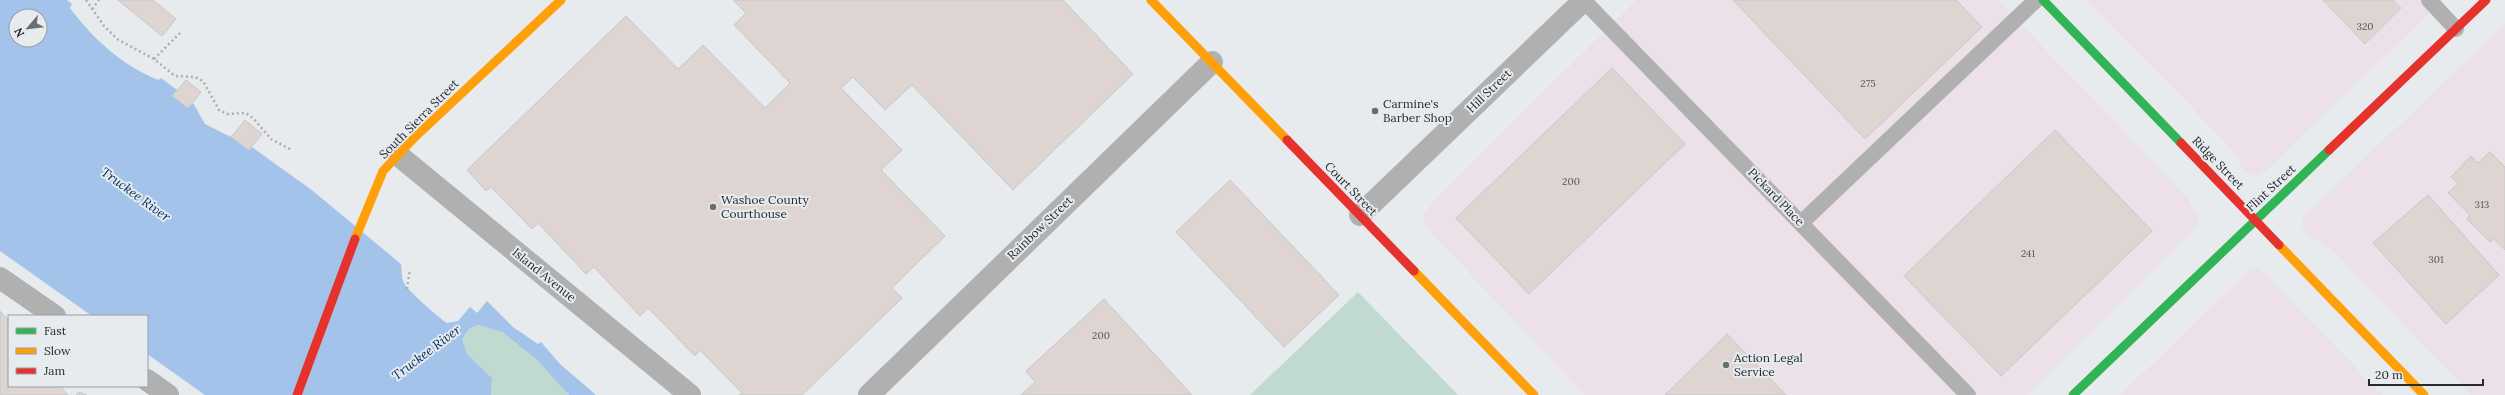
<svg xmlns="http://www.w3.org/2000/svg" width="2505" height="395" viewBox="0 0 2505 395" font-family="Lora,serif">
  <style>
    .commercial { fill: #ece1e9 }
    .green { fill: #c0dacf }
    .water { fill: #a3c3ea; fill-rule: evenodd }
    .building { fill: #ded5d2; stroke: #c7c7c8 }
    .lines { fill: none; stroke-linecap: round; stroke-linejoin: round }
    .path { stroke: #acadad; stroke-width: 2.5; stroke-dasharray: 2 3; stroke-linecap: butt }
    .lane { stroke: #b1b0b1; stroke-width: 16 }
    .street { stroke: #b1b0b1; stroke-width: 22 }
    .fast { stroke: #30b455; stroke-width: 9 }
    .slow { stroke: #ff9f0a; stroke-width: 9 }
    .jam { stroke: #e5322d; stroke-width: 9 }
    .poi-dot { fill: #6b6e6f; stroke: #e6ebef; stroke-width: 1.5 }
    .labels { text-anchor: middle; stroke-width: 4; stroke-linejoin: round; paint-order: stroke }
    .number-label { font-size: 10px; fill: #565656 }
    .street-label { font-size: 12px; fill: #282a2b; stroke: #e6ebef }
    .poi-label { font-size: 12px; fill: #282a2b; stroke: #e6ebef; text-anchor: start }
    .water-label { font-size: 13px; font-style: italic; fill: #023161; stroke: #e6ebef }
  </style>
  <rect width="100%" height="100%" fill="#e8ebed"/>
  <path class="commercial" d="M 1636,0 L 1998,0 L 2187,197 L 2199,219 L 2197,227 L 2028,395 L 1585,395 L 1431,233 L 1424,223 L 1424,215 L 1432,203 Z
    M 2087,0 L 2443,0 L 2266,171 L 2256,176 L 2245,172 L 2229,146 Z
    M 2505,24 L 2505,395 L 2471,395 L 2331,249 L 2312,238 L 2305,232 L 2301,224 L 2304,217 L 2311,209 Z
    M 2257,268 L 2265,273 L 2382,395 L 2120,395 L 2251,269 Z"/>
  <path class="green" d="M 1358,292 L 1458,395 L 1250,395 Z
    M 478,325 L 502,332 L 536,359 L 569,395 L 491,395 L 492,378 L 467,354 L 462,339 L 469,329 Z"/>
  <path class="water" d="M 0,0 L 67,0 L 72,4 L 70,8 C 93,39 122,65 158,80 L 161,78 L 177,90 L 173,96 L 188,108 L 193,103 L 205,124 L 231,137 L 249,150 L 252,147 L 313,191 L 401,264 C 402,270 401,277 404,283 C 408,291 438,317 447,323 L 458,321 L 470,307 L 477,313 L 487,301 L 513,327 L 538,344 L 541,342 L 560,364 L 596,395 L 569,395 L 536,359 L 502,332 L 478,325 L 469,329 L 462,339 L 467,354 L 492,378 L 491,395 L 205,395 L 147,354 L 147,316 L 92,316 L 0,251 ZM 16,16 L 40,16 L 40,40 L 16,40 Z"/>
  <path class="building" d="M 118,0 L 153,0 L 176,19 L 162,36 Z
    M 733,0 L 1063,0 L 1133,74 L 1013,190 L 912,85 L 885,110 L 853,77 L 841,88 L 902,150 L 881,170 L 945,236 L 892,288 L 902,298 L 802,395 L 739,395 L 742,393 L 700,350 L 695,356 L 648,308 L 640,316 L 594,267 L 586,274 L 538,223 L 532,229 L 491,187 L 486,191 L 467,170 L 626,16 L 678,69 L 703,45 L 765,108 L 790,83 L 734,25 L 746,13 Z
    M 1733,0 L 1956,0 L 1982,27 L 1865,139 Z
    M 2323,0 L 2393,0 L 2401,8 L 2365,44 Z
    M 1612,68 L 1685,144 L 1529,294 L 1456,218 Z
    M 186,80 L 201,92 L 188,108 L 172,96 Z
    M 245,120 L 262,134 L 249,150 L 231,137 Z
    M 2055,130 L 2152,231 L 2001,376 L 1904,276 Z
    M 2490,152 L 2505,167 L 2505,250 L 2494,239 L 2490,242 L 2467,219 L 2470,215 L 2448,193 L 2458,184 L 2451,177 L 2471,156 L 2478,163 Z
    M 1230,180 L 1339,295 L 1284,347 L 1176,232 Z
    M 2428,195 L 2499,275 L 2446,324 L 2373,243 Z
    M 1104,299 L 1192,395 L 1021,395 L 1035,382 L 1026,371 Z
    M 0,311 L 9,321 L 9,386 L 60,386 L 68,395 L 0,395 Z
    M 1727,334 L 1786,395 L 1665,395 Z
    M 79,392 L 87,395 L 76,395 Z"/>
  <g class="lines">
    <path class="path" d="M 86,0 L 104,26 L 117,39 L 154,59 L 175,76 L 195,77 L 203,81 L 219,110 L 227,114 L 246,113 L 253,118 L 271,139 L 292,150
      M 92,9 L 99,0
      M 154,59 L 180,33
      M 407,289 L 410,269"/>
    <path class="lane" d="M 1583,0 L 1968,395
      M 2429,0 L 2456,29
      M 1801,223 L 2036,0"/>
    <path class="street" d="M 398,155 L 690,395
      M 1360,215 L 1584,0
      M 0,278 L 55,316
      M 147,380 L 168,395
      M 869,395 L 1212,62"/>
    <path class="fast" d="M 2043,0 L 2181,143
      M 2073,395 L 2329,150"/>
    <path class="slow" d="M 1151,0 L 1287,140
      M 355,239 L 383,171 L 415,137 L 561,0
      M 2279,245 L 2424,395
      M 1414,271 L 1534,395"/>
    <path class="jam" d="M 1287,140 L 1414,271
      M 2181,143 L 2279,245
      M 2329,150 L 2486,0
      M 297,395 L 355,239"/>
  </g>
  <g class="poi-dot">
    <circle cx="1375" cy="111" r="4"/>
    <circle cx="713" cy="207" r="4"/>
    <circle cx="1726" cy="365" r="4"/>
  </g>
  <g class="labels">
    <g class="number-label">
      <text x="2365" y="30">320</text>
      <text x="1868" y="87">275</text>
      <text x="1571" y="185">200</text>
      <text x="2482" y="208">313</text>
      <text x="2028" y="257">241</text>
      <text x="2436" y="263">301</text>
      <text x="1101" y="339">200</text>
    </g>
    <g class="street-label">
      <text transform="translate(1489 91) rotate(-44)" y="4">Hill Street</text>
      <text transform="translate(419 119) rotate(-45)" y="4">South Sierra Street</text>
      <text transform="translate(2218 163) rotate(46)" y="4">Ridge Street</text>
      <text transform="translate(2271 188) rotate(-43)" y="4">Flint Street</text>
      <text transform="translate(1351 189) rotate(46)" y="4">Court Street</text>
      <text transform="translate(1776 197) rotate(46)" y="4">Pickard Place</text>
      <text transform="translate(1040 228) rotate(-44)" y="4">Rainbow Street</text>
      <text transform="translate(544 275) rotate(39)" y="4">Island Avenue</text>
    </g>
    <g class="poi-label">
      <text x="1383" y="108">Carmine's<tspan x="1383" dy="14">Barber Shop</tspan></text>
      <text x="721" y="204">Washoe County<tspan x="721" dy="14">Courthouse</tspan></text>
      <text x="1734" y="362">Action Legal<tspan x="1734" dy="14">Service</tspan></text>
    </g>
    <g class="water-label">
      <text transform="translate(136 194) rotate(36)" y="5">Truckee River</text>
      <text transform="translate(426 352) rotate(-37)" y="5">Truckee River</text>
    </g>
  </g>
  <rect x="8" y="315" width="140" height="72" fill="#e6ebef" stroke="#9a9ea1"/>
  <rect x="16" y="328" width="20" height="6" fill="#30b455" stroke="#9a9ea1"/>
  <text x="44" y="335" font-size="12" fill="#282a2b">Fast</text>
  <rect x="16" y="348" width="20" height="6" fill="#ff9f0a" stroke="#9a9ea1"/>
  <text x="44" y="355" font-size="12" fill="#282a2b">Slow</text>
  <rect x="16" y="368" width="20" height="6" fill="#e5322d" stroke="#9a9ea1"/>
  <text x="44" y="375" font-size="12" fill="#282a2b">Jam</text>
  <g transform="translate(28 28) rotate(242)"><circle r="19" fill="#e6ebef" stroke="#9a9ea1"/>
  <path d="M0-3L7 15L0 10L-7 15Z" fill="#6b6e6f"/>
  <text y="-6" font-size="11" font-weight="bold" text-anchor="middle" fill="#282a2b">N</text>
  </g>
  <path d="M2369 379v6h114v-6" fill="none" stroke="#282a2b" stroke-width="2"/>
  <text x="2375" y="379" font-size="12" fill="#282a2b" stroke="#e6ebef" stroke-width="3" paint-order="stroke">20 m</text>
</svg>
